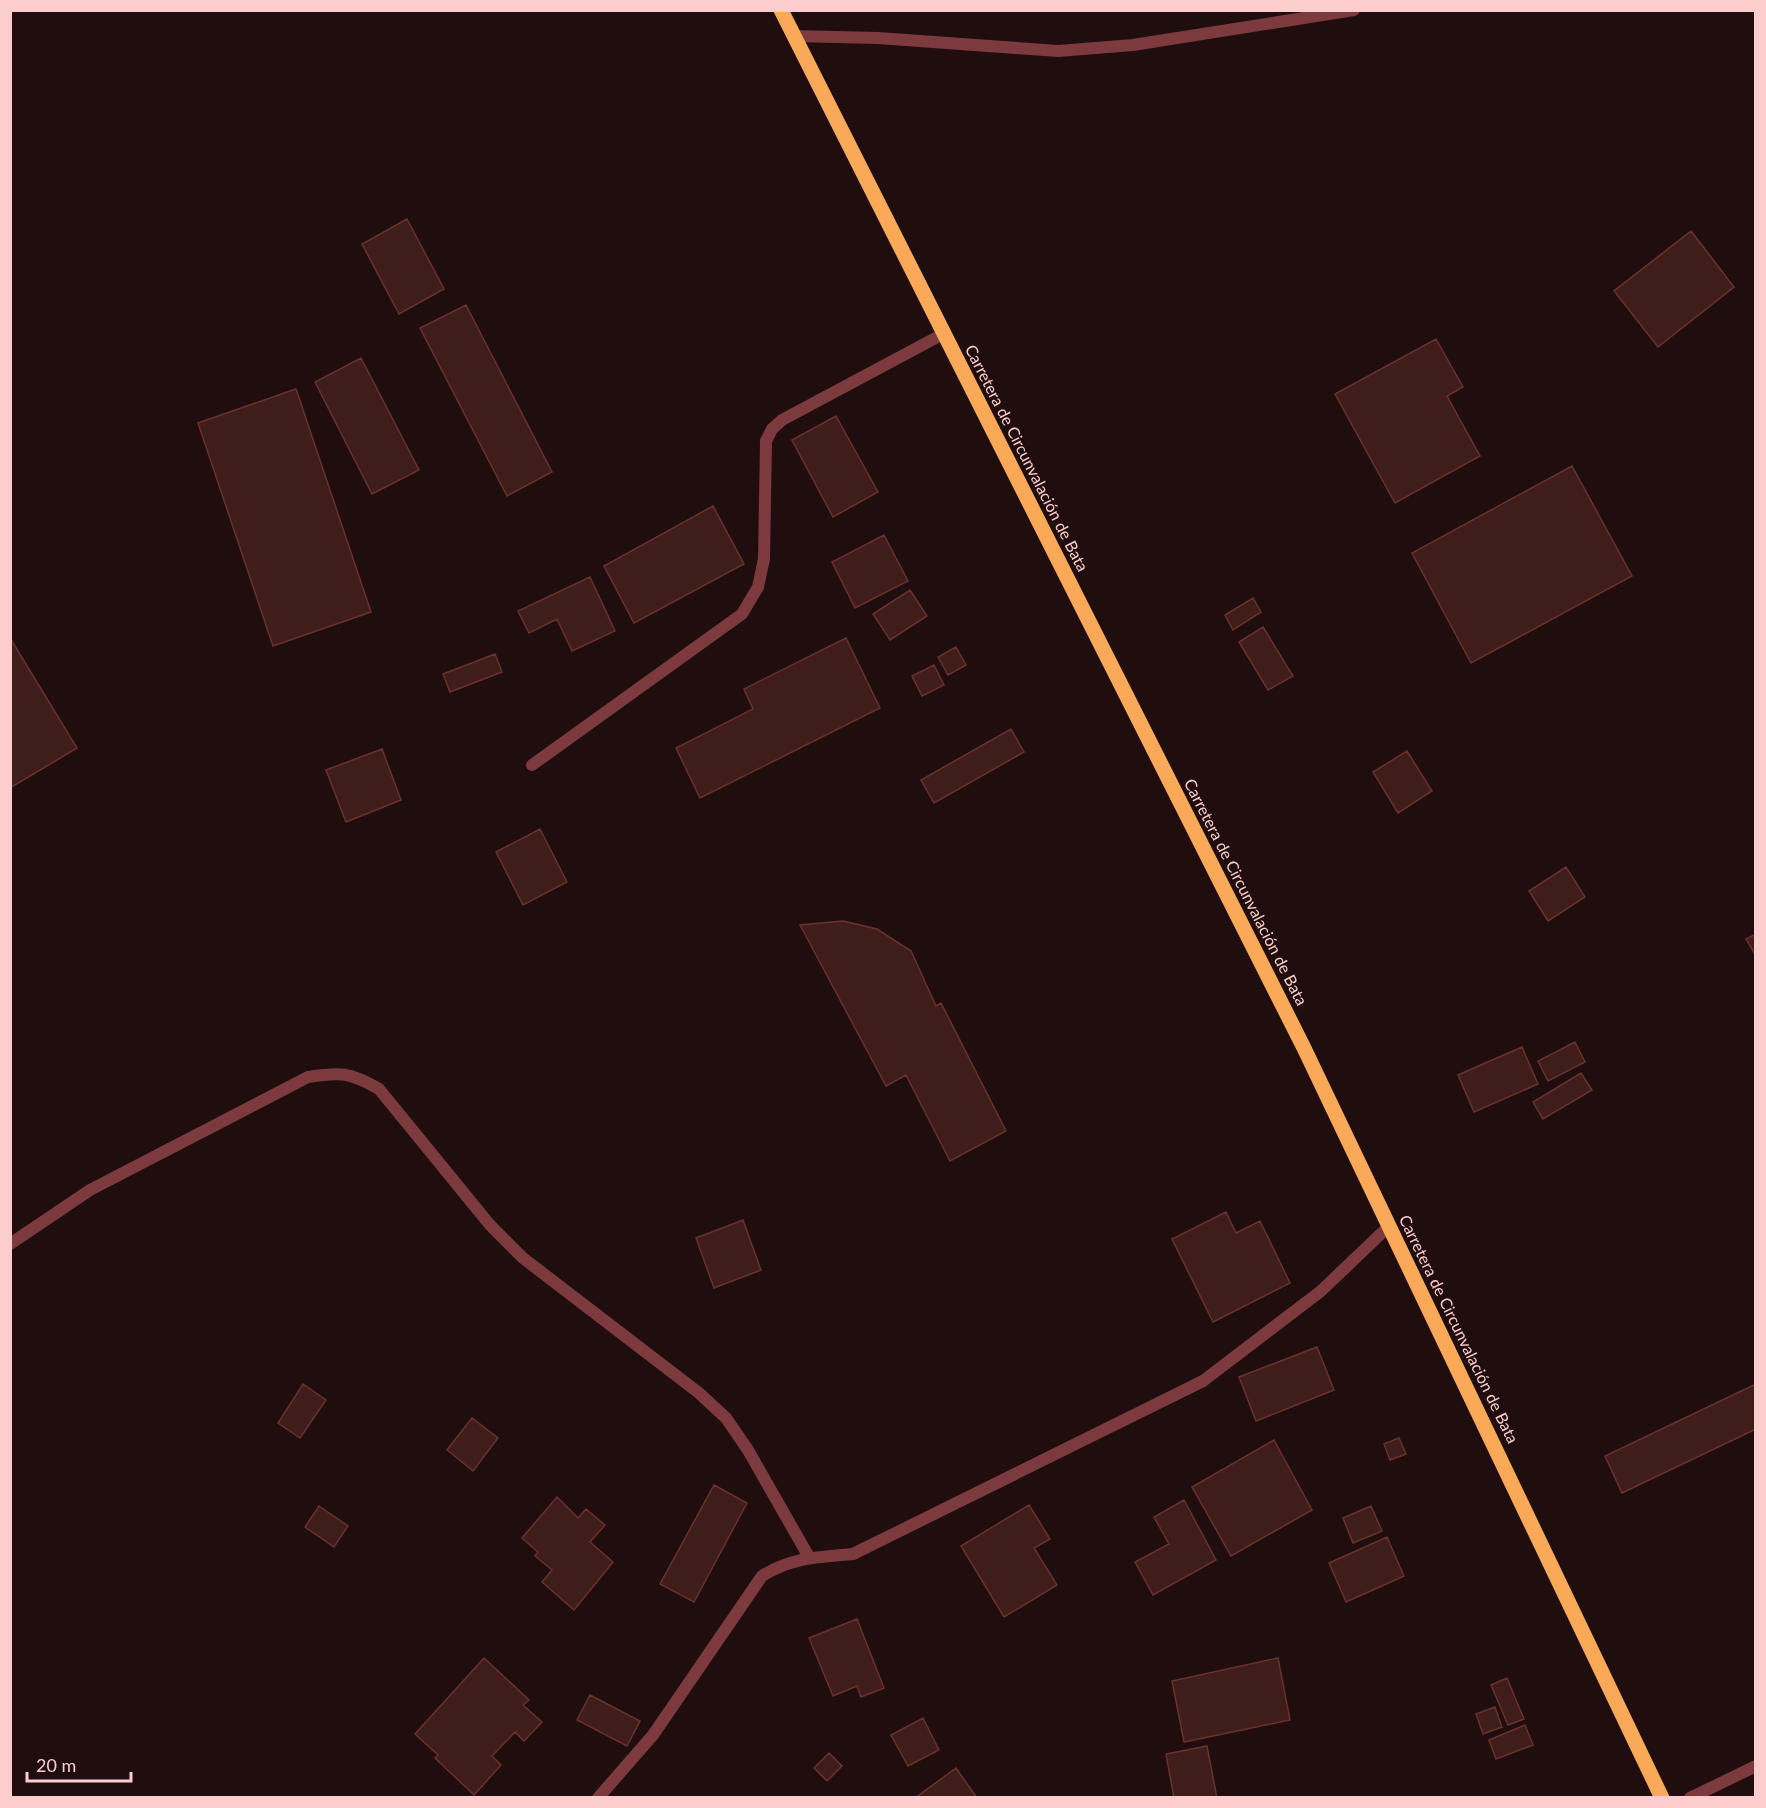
<svg xmlns="http://www.w3.org/2000/svg" width="1766" height="1808" viewBox="0 0 1766 1808" font-family="Lato,sans-serif">
  <style>
    .building { fill: #3f1d1a; stroke: #6a312d; stroke-width: 1.5 }
    .lines { fill: none; stroke-linecap: round; stroke-linejoin: round }
    .lane { stroke: #7c3a3f; stroke-width: 12 }
    .street { stroke: #7c3a3f; stroke-width: 12 }
    .primary { stroke: #f9a958; stroke-width: 15 }
    .labels { text-anchor: middle; stroke-width: 4.5; stroke-linejoin: round; paint-order: stroke }
    .street-label { font-size: 16px; fill: #fdcdcd; stroke: #1f0e0d }
  </style>
  <rect width="100%" height="100%" fill="#1f0e0d"/>
  <path class="building" d="M 407,219 L 444,289 L 399,314 L 362,244 Z
    M 1691,231 L 1734,287 L 1658,347 L 1614,291 Z
    M 466,305 L 552,472 L 507,496 L 420,328 Z
    M 1436,339 L 1463,387 L 1447,396 L 1480,456 L 1395,503 L 1335,394 Z
    M 361,358 L 419,470 L 372,494 L 315,382 Z
    M 296,389 L 371,612 L 273,646 L 198,423 Z
    M 836,416 L 878,492 L 833,517 L 792,440 Z
    M 1572,466 L 1632,576 L 1471,663 L 1412,553 Z
    M 713,506 L 744,564 L 634,623 L 604,566 Z
    M 884,535 L 908,581 L 855,608 L 832,562 Z
    M 590,577 L 615,631 L 572,651 L 557,619 L 529,633 L 518,611 Z
    M 910,590 L 927,616 L 890,640 L 873,614 Z
    M 1253,598 L 1261,612 L 1233,630 L 1225,615 Z
    M 1263,627 L 1293,676 L 1268,690 L 1239,642 Z
    M 10,638 L 77,748 L 10,788 Z
    M 846,638 L 880,708 L 700,798 L 676,748 L 753,709 L 744,689 Z
    M 956,647 L 966,665 L 948,675 L 938,657 Z
    M 495,654 L 502,672 L 450,692 L 443,674 Z
    M 934,665 L 944,685 L 922,696 L 912,676 Z
    M 1011,729 L 1024,752 L 934,803 L 921,780 Z
    M 382,749 L 401,800 L 346,822 L 326,770 Z
    M 1407,751 L 1432,791 L 1398,813 L 1373,772 Z
    M 540,829 L 567,882 L 523,905 L 496,852 Z
    M 1566,867 L 1585,897 L 1548,921 L 1529,891 Z
    M 843,921 L 877,929 L 911,951 L 936,1006 L 941,1003 L 1006,1131 L 950,1161 L 906,1075 L 886,1086 L 800,925 Z
    M 1756,934 L 1756,956 L 1746,939 Z
    M 1575,1042 L 1585,1062 L 1548,1081 L 1538,1061 Z
    M 1522,1047 L 1538,1084 L 1474,1112 L 1458,1075 Z
    M 1581,1073 L 1592,1090 L 1543,1119 L 1533,1102 Z
    M 1226,1212 L 1236,1233 L 1260,1221 L 1290,1283 L 1213,1322 L 1172,1239 Z
    M 743,1220 L 761,1270 L 714,1288 L 696,1238 Z
    M 1317,1347 L 1334,1390 L 1256,1421 L 1239,1377 Z
    M 303,1384 L 326,1400 L 300,1438 L 278,1423 Z
    M 1756,1384 L 1756,1429 L 1622,1493 L 1605,1456 Z
    M 472,1418 L 498,1438 L 473,1471 L 447,1450 Z
    M 1399,1438 L 1406,1454 L 1390,1460 L 1384,1444 Z
    M 1274,1440 L 1312,1510 L 1231,1556 L 1192,1487 Z
    M 714,1485 L 747,1503 L 694,1602 L 660,1584 Z
    M 557,1497 L 578,1518 L 586,1509 L 605,1525 L 590,1542 L 613,1562 L 574,1610 L 542,1582 L 552,1570 L 535,1556 L 538,1552 L 522,1538 Z
    M 1184,1500 L 1216,1560 L 1153,1595 L 1135,1562 L 1169,1544 L 1154,1517 Z
    M 1029,1505 L 1050,1539 L 1034,1548 L 1057,1585 L 1004,1617 L 961,1546 Z
    M 319,1506 L 348,1526 L 334,1547 L 305,1527 Z
    M 1371,1506 L 1382,1531 L 1353,1543 L 1343,1518 Z
    M 1387,1537 L 1404,1576 L 1346,1602 L 1329,1563 Z
    M 857,1619 L 884,1688 L 861,1697 L 857,1686 L 833,1696 L 809,1638 Z
    M 484,1658 L 529,1700 L 523,1705 L 542,1722 L 524,1741 L 515,1732 L 492,1756 L 501,1765 L 474,1795 L 435,1758 L 438,1755 L 415,1734 Z
    M 1278,1658 L 1290,1720 L 1184,1742 L 1172,1681 Z
    M 1507,1678 L 1524,1719 L 1508,1725 L 1491,1685 Z
    M 590,1695 L 640,1721 L 627,1746 L 577,1720 Z
    M 1495,1707 L 1502,1727 L 1483,1734 L 1476,1714 Z
    M 923,1718 L 939,1750 L 908,1766 L 891,1735 Z
    M 1525,1725 L 1533,1745 L 1496,1759 L 1489,1740 Z
    M 1207,1746 L 1217,1798 L 1174,1798 L 1166,1754 Z
    M 829,1753 L 842,1766 L 827,1781 L 814,1768 Z
    M 956,1768 L 977,1798 L 915,1798 Z"/>
  <g class="lines">
    <path class="lane" d="M 793,36 L 878,38 L 1058,51 L 1133,45 L 1354,10
      M 532,765 L 742,614 L 758,587 L 764,559 L 766,441 L 772,429 L 782,420 L 943,334"/>
    <path class="street" d="M 10,1244 L 90,1190 L 308,1077 C 340,1072 350,1072 379,1089 L 490,1225 L 523,1258 L 699,1393 L 726,1418 L 748,1450 L 809,1557
      M 598,1798 L 653,1735 L 762,1576 C 792,1557 820,1557 853,1554 L 1203,1381 L 1321,1291 L 1389,1226
      M 1690,1798 L 1756,1766"/>
    <path class="primary" d="M 781,10 L 1304,1048 L 1662,1798"/>
  </g>
  <g class="labels">
    <g class="street-label">
      <text transform="translate(1027 458) rotate(63)" y="6">Carretera de Circunvalación de Bata</text>
      <text transform="translate(1246 892) rotate(63)" y="6">Carretera de Circunvalación de Bata</text>
      <text transform="translate(1459 1329) rotate(64)" y="6">Carretera de Circunvalación de Bata</text>
    </g>
  </g>
  <rect width="1766" height="1808" fill="none" stroke="#fdcdcd" stroke-width="24"/>
  <path d="M27 1772v9h104v-9" fill="none" stroke="#fdcdcd" stroke-width="3"/>
  <text x="36" y="1772" font-size="18" fill="#fdcdcd" stroke="#1f0e0d" stroke-width="4.5" paint-order="stroke">20 m</text>
</svg>
